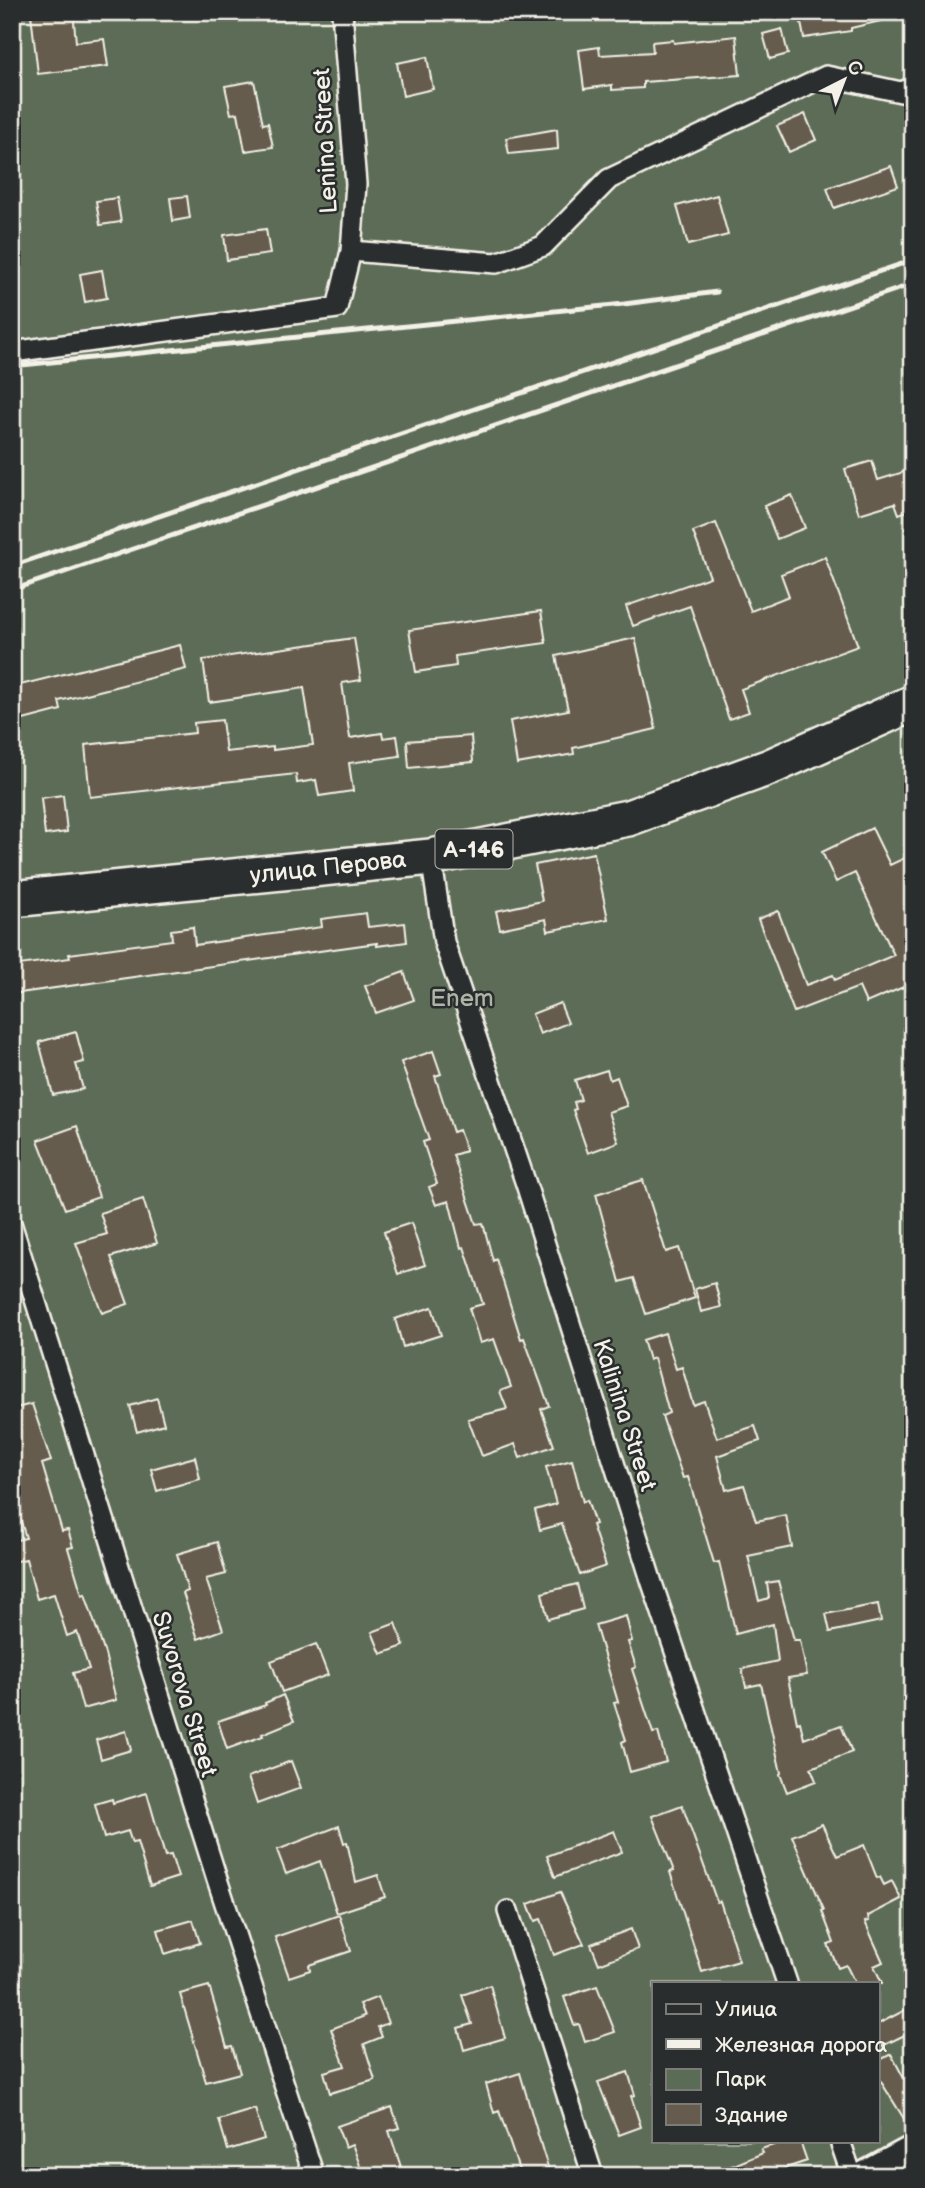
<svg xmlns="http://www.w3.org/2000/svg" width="925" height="2188" viewBox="0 0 925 2188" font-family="'Balsamiq Sans',sans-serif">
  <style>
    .green { fill: #5b6c56; stroke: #a8ae9f; stroke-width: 2; fill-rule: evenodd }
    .building { fill: #665c4e; stroke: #f4f1e8; stroke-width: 2 }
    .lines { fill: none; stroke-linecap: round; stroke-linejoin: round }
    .street-casing { stroke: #f4f1e8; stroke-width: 24 }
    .secondary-casing { stroke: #f4f1e8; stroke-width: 32 }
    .highway-casing { stroke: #f4f1e8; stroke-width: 40 }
    .street { stroke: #2a2d2e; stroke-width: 19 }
    .secondary { stroke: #2a2d2e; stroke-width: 26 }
    .highway { stroke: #2a2d2e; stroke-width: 35 }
    .rail { stroke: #f4f1e8; stroke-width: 5 }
    .labels { text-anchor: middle; stroke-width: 5; stroke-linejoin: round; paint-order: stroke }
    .shield { fill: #2a2d2e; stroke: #b7b6b0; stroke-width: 2 }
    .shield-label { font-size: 23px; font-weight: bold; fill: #f4f1e8 }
    .street-label { font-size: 24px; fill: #f4f1e8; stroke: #2a2d2e }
    .park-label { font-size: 24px; fill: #afb5a6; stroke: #2a2d2e }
  </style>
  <rect width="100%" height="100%" fill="#2a2d2e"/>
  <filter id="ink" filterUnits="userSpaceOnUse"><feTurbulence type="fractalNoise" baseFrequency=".0143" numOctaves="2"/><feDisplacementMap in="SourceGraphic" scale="14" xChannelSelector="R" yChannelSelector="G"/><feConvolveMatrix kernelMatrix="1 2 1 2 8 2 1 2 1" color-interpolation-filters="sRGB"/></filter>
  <g filter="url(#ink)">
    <path class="green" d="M 12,12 L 913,12 L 913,2176 L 12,2176 ZM 654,1983 L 878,1983 L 878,2141 L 654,2141 Z"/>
    <path class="building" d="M 45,12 L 73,12 L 76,42 L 104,39 L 108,66 L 38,74 L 31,14 Z
      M 799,12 L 888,12 L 889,19 L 851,28 L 851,31 L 804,38 Z
      M 782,29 L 788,54 L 770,59 L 763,34 Z
      M 736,36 L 740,75 L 643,82 L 643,88 L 612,90 L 612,85 L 584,89 L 579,50 L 599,47 L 600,55 L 653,52 L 652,42 L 673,40 L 674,43 Z
      M 427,57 L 433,89 L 403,96 L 397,63 Z
      M 254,81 L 263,124 L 268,123 L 273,147 L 245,151 L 238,113 L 231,114 L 225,86 Z
      M 805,114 L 816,140 L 789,152 L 777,126 Z
      M 557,129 L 558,149 L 509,154 L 506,138 Z
      M 891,166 L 898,186 L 834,208 L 827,188 Z
      M 717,195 L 728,235 L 688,245 L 677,206 Z
      M 187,196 L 190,218 L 173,221 L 170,198 Z
      M 117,198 L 121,222 L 100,225 L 96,201 Z
      M 266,229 L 270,254 L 227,260 L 224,235 Z
      M 102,270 L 107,298 L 85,302 L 80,274 Z
      M 872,461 L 878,480 L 913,469 L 913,509 L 899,514 L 895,503 L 859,514 L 845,469 Z
      M 792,495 L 805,528 L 777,539 L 764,506 Z
      M 716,523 L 751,611 L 789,596 L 781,574 L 825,557 L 858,646 L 741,689 L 749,712 L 729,719 L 690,606 L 633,626 L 626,606 L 710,577 L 693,532 Z
      M 541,611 L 546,643 L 455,656 L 456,666 L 416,672 L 409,630 Z
      M 354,638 L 361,680 L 342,683 L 350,738 L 382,733 L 383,738 L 397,736 L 400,756 L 349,763 L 353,791 L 319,796 L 316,780 L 297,783 L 296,774 L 90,797 L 85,745 L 195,733 L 194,723 L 222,720 L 226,752 L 273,747 L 273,750 L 313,745 L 304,688 L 209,702 L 203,660 Z
      M 635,638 L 656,729 L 573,748 L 574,754 L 517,764 L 510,721 L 568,710 L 556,656 Z
      M 180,645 L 186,669 L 59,701 L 61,710 L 12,723 L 12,687 Z
      M 471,736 L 473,762 L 409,768 L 407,741 Z
      M 63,795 L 67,832 L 45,835 L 41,798 Z
      M 872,828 L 890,865 L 913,854 L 913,983 L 866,1003 L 859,987 L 794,1012 L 758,919 L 778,911 L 806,985 L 833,975 L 835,980 L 894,955 L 855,873 L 836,882 L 822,852 Z
      M 594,853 L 608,919 L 548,931 L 546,919 L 500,929 L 496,911 L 542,901 L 535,865 Z
      M 366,913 L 368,927 L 405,923 L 407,942 L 377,946 L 377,943 L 12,994 L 12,966 L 70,958 L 69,954 L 172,940 L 171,930 L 193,927 L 195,945 L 322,927 L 321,919 Z
      M 404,972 L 414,1000 L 376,1013 L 365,986 Z
      M 560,1003 L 568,1023 L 540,1034 L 532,1014 Z
      M 76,1032 L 84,1062 L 76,1064 L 83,1089 L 53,1095 L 39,1042 Z
      M 433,1051 L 441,1074 L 435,1076 L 453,1132 L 459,1130 L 466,1151 L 453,1155 L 476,1224 L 483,1223 L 493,1261 L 496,1259 L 521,1339 L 524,1338 L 549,1406 L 541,1409 L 554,1446 L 520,1458 L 515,1444 L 482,1456 L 468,1419 L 507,1409 L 500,1391 L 511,1387 L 494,1339 L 480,1343 L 469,1308 L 483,1304 L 464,1247 L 461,1248 L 449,1201 L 436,1205 L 429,1187 L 437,1184 L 423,1142 L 429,1140 L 401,1062 Z
      M 607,1070 L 610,1080 L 617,1077 L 627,1106 L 608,1112 L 618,1142 L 588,1153 L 573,1110 L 576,1109 L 574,1102 L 581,1100 L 575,1080 Z
      M 77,1126 L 99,1197 L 65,1209 L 38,1140 Z
      M 643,1180 L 666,1252 L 679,1248 L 695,1298 L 646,1314 L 634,1278 L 620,1282 L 596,1194 Z
      M 143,1199 L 157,1243 L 111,1257 L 128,1304 L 102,1313 L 76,1243 L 107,1234 L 100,1213 Z
      M 411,1223 L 425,1265 L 398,1274 L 384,1232 Z
      M 715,1283 L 721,1307 L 701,1312 L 695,1289 Z
      M 432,1307 L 441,1335 L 403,1347 L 395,1319 Z
      M 665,1333 L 676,1369 L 682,1367 L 693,1405 L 704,1401 L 717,1438 L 755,1426 L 760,1441 L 717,1456 L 726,1490 L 744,1485 L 756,1521 L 786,1515 L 792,1547 L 748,1556 L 759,1601 L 769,1598 L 767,1583 L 778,1581 L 794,1640 L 800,1640 L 807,1675 L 788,1678 L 797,1723 L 800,1722 L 804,1739 L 841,1725 L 852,1752 L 811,1768 L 816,1781 L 787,1792 L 780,1774 L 781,1773 L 761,1684 L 746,1687 L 742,1669 L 778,1661 L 773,1624 L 736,1634 L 719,1562 L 714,1563 L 688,1477 L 683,1478 L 662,1416 L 669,1413 L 654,1358 L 649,1360 L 643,1340 Z
      M 157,1398 L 164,1424 L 137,1432 L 130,1406 Z
      M 32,1404 L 51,1461 L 42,1464 L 62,1531 L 68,1530 L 73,1547 L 68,1548 L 82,1595 L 85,1594 L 105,1654 L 116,1700 L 83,1709 L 73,1673 L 89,1669 L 77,1632 L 67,1636 L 54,1594 L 37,1599 L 26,1559 L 12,1562 L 12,1541 L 26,1538 L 12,1492 L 12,1409 Z
      M 195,1457 L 200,1479 L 157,1491 L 151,1469 Z
      M 572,1460 L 583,1502 L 587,1500 L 595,1524 L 592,1525 L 606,1566 L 580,1575 L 562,1524 L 540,1530 L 535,1510 L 556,1504 L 546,1467 Z
      M 217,1542 L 226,1574 L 206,1579 L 223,1630 L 198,1639 L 183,1593 L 188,1591 L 177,1554 Z
      M 577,1584 L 583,1609 L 548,1619 L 542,1593 Z
      M 878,1604 L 881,1621 L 830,1632 L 826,1614 Z
      M 626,1616 L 632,1641 L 628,1642 L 636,1667 L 632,1669 L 653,1733 L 658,1732 L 666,1762 L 630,1772 L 622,1742 L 626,1740 L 614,1703 L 618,1702 L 595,1625 Z
      M 396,1623 L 404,1646 L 381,1654 L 372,1632 Z
      M 316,1644 L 328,1675 L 282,1692 L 271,1661 Z
      M 283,1695 L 294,1721 L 262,1734 L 263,1736 L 227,1749 L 218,1721 L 266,1705 L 265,1703 Z
      M 126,1731 L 131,1750 L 101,1759 L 96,1740 Z
      M 291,1761 L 301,1788 L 257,1804 L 248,1777 Z
      M 147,1793 L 165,1856 L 171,1855 L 178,1877 L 150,1886 L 137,1842 L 132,1843 L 128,1831 L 104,1838 L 95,1804 L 112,1799 L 113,1803 Z
      M 682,1805 L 717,1902 L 720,1901 L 739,1961 L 702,1972 L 670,1872 L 674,1871 L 652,1816 Z
      M 822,1824 L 837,1856 L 864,1845 L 877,1878 L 880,1877 L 884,1885 L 892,1881 L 901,1899 L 868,1916 L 869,1921 L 865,1922 L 883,1962 L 874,1966 L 882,1983 L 855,1983 L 846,1965 L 838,1968 L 828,1945 L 834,1943 L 822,1911 L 824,1910 L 792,1836 Z
      M 339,1826 L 344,1843 L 347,1842 L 356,1882 L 378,1875 L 385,1897 L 337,1913 L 320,1861 L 286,1874 L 277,1850 Z
      M 614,1831 L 622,1852 L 555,1877 L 547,1856 Z
      M 560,1892 L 584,1944 L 554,1955 L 541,1919 L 535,1921 L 528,1904 Z
      M 339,1915 L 351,1951 L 309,1965 L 310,1970 L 289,1977 L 275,1937 Z
      M 193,1920 L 200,1943 L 165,1954 L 158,1930 Z
      M 631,1929 L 638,1949 L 599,1964 L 591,1944 Z
      M 490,1985 L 505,2038 L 464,2050 L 458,2028 L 472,2024 L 462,1995 Z
      M 209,1986 L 227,2047 L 232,2046 L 240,2073 L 206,2082 L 180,1994 Z
      M 597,1986 L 615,2032 L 585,2042 L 579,2024 L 574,2025 L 564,1997 Z
      M 378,1997 L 388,2023 L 378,2027 L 382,2037 L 364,2044 L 375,2080 L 330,2093 L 324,2072 L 345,2066 L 331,2029 L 365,2016 L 360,2004 Z
      M 913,2006 L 913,2031 L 878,2048 L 878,2024 Z
      M 891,2054 L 913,2095 L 913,2133 L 878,2077 L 878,2061 Z
      M 628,2072 L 635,2095 L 631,2096 L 641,2127 L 619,2135 L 598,2082 Z
      M 520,2073 L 543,2152 L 551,2176 L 521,2176 L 499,2111 L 494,2113 L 486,2084 Z
      M 392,2107 L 399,2128 L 389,2131 L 404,2176 L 364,2176 L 352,2144 L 345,2147 L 337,2126 Z
      M 255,2109 L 264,2139 L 228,2150 L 219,2120 Z
      M 786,2141 L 800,2141 L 807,2161 L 762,2176 L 708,2176 L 763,2153 L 761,2149 Z"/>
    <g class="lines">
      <g class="street-casing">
        <path id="street" d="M 351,251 L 496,263 L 543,246 L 609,179 L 826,76 L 901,92 L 913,87
          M 12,352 L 337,308 L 351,251 L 356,184 L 342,12
          M 431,857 L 444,942 L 526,1184 L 652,1583 L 787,1983
          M 12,1226 L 217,1879 L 314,2176
          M 508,1911 L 593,2176
          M 840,2141 L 852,2176"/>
      </g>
      <g class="secondary-casing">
        <path id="secondary" d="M 863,2176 L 913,2149"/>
      </g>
      <g class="highway-casing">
        <path id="highway" d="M 12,899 L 431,857 L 628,818 L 770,767 L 913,703"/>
      </g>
      <use href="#street" class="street"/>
      <use href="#secondary" class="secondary"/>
      <use href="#highway" class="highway"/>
      <path class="rail" d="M 12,366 L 624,304 L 717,292
        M 12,566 L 913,260
        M 12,590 L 913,284"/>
    </g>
  </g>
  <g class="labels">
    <rect class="shield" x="435.5" y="829.5" width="77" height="39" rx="5"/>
    <g class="shield-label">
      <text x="474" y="857">А-146</text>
    </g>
    <g class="street-label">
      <text transform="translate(325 141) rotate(-93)" y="8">Lenina Street</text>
      <text transform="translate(328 867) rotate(-6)" y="8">улица Перова</text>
      <text transform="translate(625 1415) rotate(72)" y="8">Kalinina Street</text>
      <text transform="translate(185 1694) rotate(73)" y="8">Suvorova Street</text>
    </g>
    <g class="park-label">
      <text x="462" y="1006">Enem</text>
    </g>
  </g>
  <rect width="925" height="2188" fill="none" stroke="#2a2d2e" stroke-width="42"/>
  <rect x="21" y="21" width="883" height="2146" fill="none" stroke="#f4f1e8" stroke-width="2.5" filter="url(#ink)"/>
  <rect x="652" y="1982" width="228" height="161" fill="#2a2d2e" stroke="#7b7b78" stroke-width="2"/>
  <rect x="666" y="2004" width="35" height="10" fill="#2a2d2e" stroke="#7b7b78" stroke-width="2"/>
  <text x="715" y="2016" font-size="21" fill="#f4f1e8">Улица</text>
  <rect x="666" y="2039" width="35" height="10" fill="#f4f1e8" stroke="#7b7b78" stroke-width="2"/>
  <text x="715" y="2052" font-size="21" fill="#f4f1e8">Железная дорога</text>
  <rect x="666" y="2069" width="35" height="21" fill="#5b6c56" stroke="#7b7b78" stroke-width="2"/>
  <text x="715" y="2086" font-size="21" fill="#f4f1e8">Парк</text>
  <rect x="666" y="2104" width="35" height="21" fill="#665c4e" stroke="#7b7b78" stroke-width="2"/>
  <text x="715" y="2122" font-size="21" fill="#f4f1e8">Здание</text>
  <g transform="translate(844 80) rotate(42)" stroke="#2a2d2e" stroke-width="5" paint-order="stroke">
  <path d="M0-5L12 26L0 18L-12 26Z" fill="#f4f1e8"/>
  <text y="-10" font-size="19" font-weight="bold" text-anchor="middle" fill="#f4f1e8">С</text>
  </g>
</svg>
